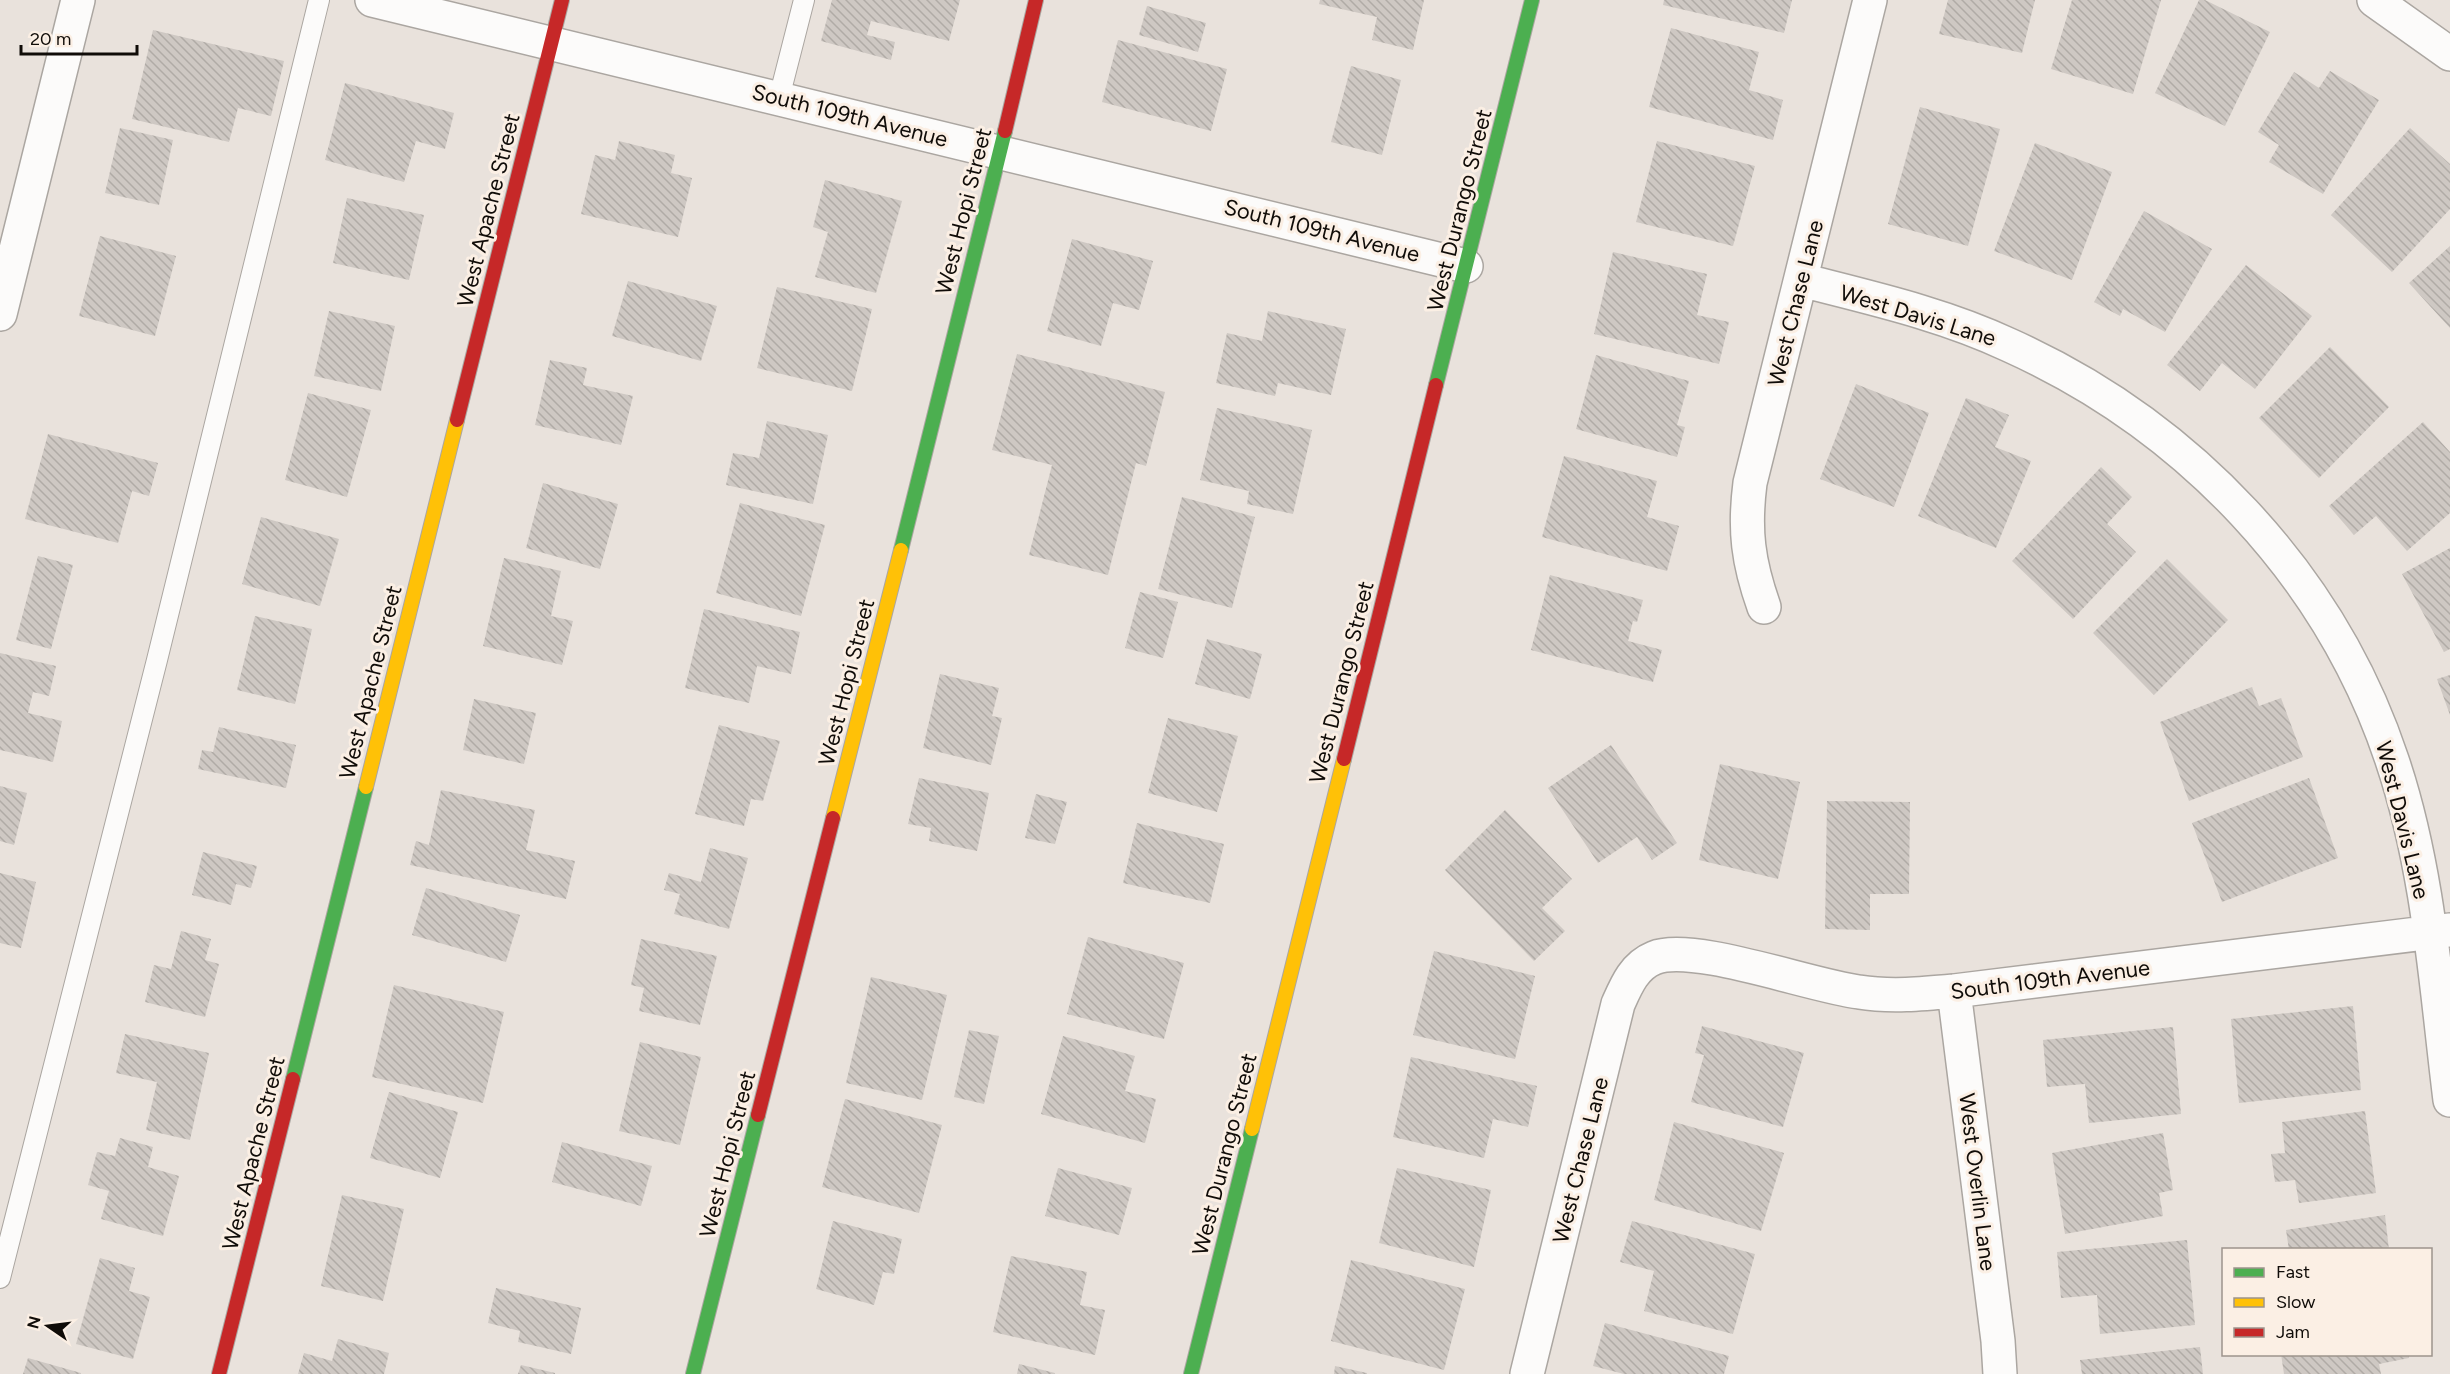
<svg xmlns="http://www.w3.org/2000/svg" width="2450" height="1374" viewBox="0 0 2450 1374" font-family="Figtree,sans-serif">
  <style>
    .building { fill: url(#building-back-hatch) }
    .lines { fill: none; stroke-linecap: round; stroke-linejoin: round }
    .lane-casing { stroke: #aba6a1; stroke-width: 22 }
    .street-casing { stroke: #aba6a1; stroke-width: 36 }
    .fast-casing { stroke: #aba6a1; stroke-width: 16 }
    .slow-casing { stroke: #aba6a1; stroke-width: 16 }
    .jam-casing { stroke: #aba6a1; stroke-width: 16 }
    .lane { stroke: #fcfbfa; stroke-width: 20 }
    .street { stroke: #fcfbfa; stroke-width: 33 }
    .fast { stroke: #4caf50; stroke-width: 14 }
    .slow { stroke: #ffc107; stroke-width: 14 }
    .jam { stroke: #c62828; stroke-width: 14 }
    .labels { text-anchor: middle; stroke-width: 6; stroke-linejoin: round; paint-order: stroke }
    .street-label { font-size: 22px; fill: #100c08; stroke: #fbefe4 }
  </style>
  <defs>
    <pattern id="building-back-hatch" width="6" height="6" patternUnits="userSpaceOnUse" patternTransform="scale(1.5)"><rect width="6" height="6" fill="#cec8c3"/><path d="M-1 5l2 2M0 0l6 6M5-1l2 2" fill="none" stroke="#b0aba6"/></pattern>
  </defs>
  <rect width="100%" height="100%" fill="#e9e2dc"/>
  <path class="building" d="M 832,0 L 960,0 L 949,41 L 871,21 L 867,35 L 895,42 L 891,60 L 821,41 Z
    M 1320,0 L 1424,0 L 1413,50 L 1372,40 L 1377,17 L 1319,4 Z
    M 1664,0 L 1792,0 L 1784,33 L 1663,5 Z
    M 1948,0 L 2035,0 L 2022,53 L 1939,34 Z
    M 2072,0 L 2161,0 L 2133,94 L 2051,69 Z
    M 2199,0 L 2205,0 L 2270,32 L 2225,126 L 2155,93 Z
    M 1147,6 L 1206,23 L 1198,52 L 1139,35 Z
    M 1671,28 L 1759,52 L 1749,90 L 1783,100 L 1773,140 L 1649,107 Z
    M 153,30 L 284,61 L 271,116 L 238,108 L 229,142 L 132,119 Z
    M 1118,40 L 1227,69 L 1211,131 L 1102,102 Z
    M 1351,66 L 1401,80 L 1382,155 L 1331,142 Z
    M 2330,71 L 2379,100 L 2323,194 L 2269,162 L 2279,145 L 2258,132 L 2294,72 L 2319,88 Z
    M 345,83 L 454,113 L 445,149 L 416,141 L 404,182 L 325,160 Z
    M 1920,107 L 2000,129 L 1968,246 L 1888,224 Z
    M 120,128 L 173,140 L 159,205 L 105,193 Z
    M 2410,128 L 2450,164 L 2450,209 L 2392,272 L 2331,215 Z
    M 619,141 L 675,155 L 671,173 L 692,178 L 678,237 L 581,214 L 595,155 L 615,160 Z
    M 1657,141 L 1755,166 L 1733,246 L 1636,222 Z
    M 2035,143 L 2112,172 L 2072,280 L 1994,251 Z
    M 825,180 L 902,201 L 876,293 L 815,277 L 828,232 L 813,227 Z
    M 347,198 L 424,215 L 409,280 L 333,263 Z
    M 2144,211 L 2212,249 L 2165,332 L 2123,309 L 2120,316 L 2094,302 Z
    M 100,236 L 176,256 L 155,336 L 79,316 Z
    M 1072,239 L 1153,261 L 1139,310 L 1113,303 L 1101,346 L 1047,331 Z
    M 2450,246 L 2450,328 L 2409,283 Z
    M 1613,252 L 1707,274 L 1697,315 L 1729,322 L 1719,364 L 1594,334 Z
    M 2246,265 L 2312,316 L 2255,389 L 2222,363 L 2200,391 L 2167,365 Z
    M 628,281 L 717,306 L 701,361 L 612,336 Z
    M 777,287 L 872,309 L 852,391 L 757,368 Z
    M 329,311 L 395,326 L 381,391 L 314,376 Z
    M 1268,311 L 1346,329 L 1331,395 L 1278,383 L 1275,396 L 1216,383 L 1227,333 L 1262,341 Z
    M 2330,347 L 2389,407 L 2319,478 L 2259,418 Z
    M 1017,354 L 1165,392 L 1146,466 L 1136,463 L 1108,575 L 1029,555 L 1052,465 L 992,450 Z
    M 1596,355 L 1689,381 L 1677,425 L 1685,427 L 1677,457 L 1576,429 Z
    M 550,360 L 587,368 L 583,385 L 633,396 L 621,445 L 535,425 Z
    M 1856,384 L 1929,413 L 1894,507 L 1820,479 Z
    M 308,393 L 371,410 L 347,497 L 285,480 Z
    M 1966,398 L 2009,415 L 1995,447 L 2031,461 L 1996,548 L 1918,516 Z
    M 1217,408 L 1312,430 L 1293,514 L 1247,504 L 1249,491 L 1200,480 Z
    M 767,421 L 828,435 L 813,504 L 726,485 L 733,453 L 759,458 Z
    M 2423,422 L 2450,452 L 2450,513 L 2407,551 L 2376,516 L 2354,535 L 2329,506 Z
    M 48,434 L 158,463 L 149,496 L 132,491 L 118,543 L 25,519 Z
    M 1564,456 L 1657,481 L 1647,517 L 1679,526 L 1667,571 L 1542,537 Z
    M 2101,467 L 2132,497 L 2107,524 L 2136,552 L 2073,619 L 2012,561 Z
    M 543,483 L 618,504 L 600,569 L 526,548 Z
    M 1182,497 L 1255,517 L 1232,608 L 1158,589 Z
    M 740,503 L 825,525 L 801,616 L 716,593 Z
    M 261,517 L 339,539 L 320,606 L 242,584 Z
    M 2450,548 L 2450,649 L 2444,652 L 2402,574 Z
    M 38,556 L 73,565 L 51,649 L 16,640 Z
    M 504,558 L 561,571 L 551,616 L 573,621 L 562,665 L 483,646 Z
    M 2167,559 L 2228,620 L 2154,695 L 2093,633 Z
    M 1550,575 L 1643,600 L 1637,622 L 1633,621 L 1628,641 L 1662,650 L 1653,682 L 1531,650 Z
    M 1140,592 L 1178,602 L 1163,658 L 1125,648 Z
    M 704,609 L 800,632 L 791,674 L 757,666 L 749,703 L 685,688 Z
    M 255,616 L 312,629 L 295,704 L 237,690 Z
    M 1207,639 L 1262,654 L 1250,699 L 1195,684 Z
    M 0,653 L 56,666 L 49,696 L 33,692 L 28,713 L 62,721 L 53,762 L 0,750 Z
    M 940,674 L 999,688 L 992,716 L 1002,718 L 991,765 L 923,748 Z
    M 2450,675 L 2450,715 L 2437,679 Z
    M 2252,687 L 2259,706 L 2281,698 L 2303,757 L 2189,801 L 2160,722 Z
    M 474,699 L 536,713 L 524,764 L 463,750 Z
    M 1168,718 L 1238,736 L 1217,812 L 1148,793 Z
    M 719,725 L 780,741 L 763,801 L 751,799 L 744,826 L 695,814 Z
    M 219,727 L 296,745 L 286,788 L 198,769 L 202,750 L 213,752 Z
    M 1611,745 L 1677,843 L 1652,860 L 1637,837 L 1598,863 L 1548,788 Z
    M 1720,764 L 1800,782 L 1778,879 L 1699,860 Z
    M 919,778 L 989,793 L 977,851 L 929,841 L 931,828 L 908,824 Z
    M 2309,778 L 2338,858 L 2222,902 L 2192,823 Z
    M 0,786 L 27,793 L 14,845 L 0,841 Z
    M 441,790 L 535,810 L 526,850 L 575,861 L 566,899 L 410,865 L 416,841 L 429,845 Z
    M 1036,794 L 1067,802 L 1055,844 L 1025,838 Z
    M 1827,801 L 1910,802 L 1909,894 L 1870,894 L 1870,930 L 1825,929 Z
    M 1505,810 L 1572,879 L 1542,908 L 1565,931 L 1534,961 L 1445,870 Z
    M 1137,823 L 1224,844 L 1210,903 L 1123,883 Z
    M 710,848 L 748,858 L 729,929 L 674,914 L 680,894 L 664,890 L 669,873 L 701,882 Z
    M 203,852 L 257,866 L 251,888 L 236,884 L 231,905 L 192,895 Z
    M 0,873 L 36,882 L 21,948 L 0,943 Z
    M 426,888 L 520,915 L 506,962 L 412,935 Z
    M 181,931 L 211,939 L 205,960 L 219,964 L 205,1017 L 145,1002 L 154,965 L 171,969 Z
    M 1088,937 L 1184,963 L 1164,1039 L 1067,1014 Z
    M 641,939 L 717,956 L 700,1025 L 639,1011 L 644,988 L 631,985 Z
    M 1434,951 L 1535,976 L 1515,1059 L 1413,1035 Z
    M 871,977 L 947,995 L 922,1100 L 846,1083 Z
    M 394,985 L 504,1012 L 483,1103 L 372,1077 Z
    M 2353,1006 L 2361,1090 L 2239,1103 L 2231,1019 Z
    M 1702,1026 L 1804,1053 L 1783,1127 L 1691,1102 L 1704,1055 L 1695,1053 Z
    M 2173,1027 L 2181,1114 L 2089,1123 L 2085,1084 L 2047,1087 L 2043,1040 Z
    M 969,1030 L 999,1036 L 984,1104 L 954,1097 Z
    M 125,1034 L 209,1053 L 190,1140 L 146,1130 L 157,1082 L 116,1073 Z
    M 1063,1036 L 1135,1056 L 1125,1091 L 1156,1099 L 1145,1143 L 1041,1114 Z
    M 640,1042 L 701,1057 L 680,1145 L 619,1131 Z
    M 1411,1057 L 1537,1086 L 1528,1127 L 1493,1119 L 1484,1158 L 1393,1137 Z
    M 389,1092 L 458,1112 L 440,1178 L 370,1158 Z
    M 845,1099 L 942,1125 L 919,1213 L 822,1187 Z
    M 2365,1111 L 2376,1193 L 2299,1203 L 2295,1180 L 2275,1182 L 2271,1154 L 2285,1153 L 2282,1122 Z
    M 1674,1122 L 1784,1153 L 1761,1231 L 1654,1200 Z
    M 2163,1133 L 2173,1190 L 2159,1193 L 2163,1216 L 2065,1234 L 2052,1153 Z
    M 120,1138 L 153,1147 L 148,1167 L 179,1176 L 163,1236 L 101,1219 L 109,1191 L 88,1185 L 97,1152 L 115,1156 Z
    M 562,1142 L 652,1166 L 641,1206 L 552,1182 Z
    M 1058,1168 L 1132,1188 L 1119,1235 L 1045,1216 Z
    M 1397,1168 L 1491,1190 L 1474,1267 L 1379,1243 Z
    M 342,1195 L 404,1209 L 383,1301 L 321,1286 Z
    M 2385,1215 L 2389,1250 L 2289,1250 L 2286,1230 Z
    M 833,1221 L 902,1239 L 894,1274 L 883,1272 L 874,1305 L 816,1289 Z
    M 1632,1221 L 1755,1254 L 1733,1334 L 1644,1311 L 1654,1271 L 1620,1262 Z
    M 2187,1240 L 2195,1325 L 2100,1334 L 2097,1295 L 2061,1298 L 2057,1252 Z
    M 1011,1256 L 1087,1272 L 1080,1305 L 1105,1310 L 1095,1355 L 993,1332 Z
    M 100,1258 L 135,1268 L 129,1291 L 150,1297 L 133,1359 L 76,1344 Z
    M 1351,1260 L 1465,1289 L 1444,1370 L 1331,1341 Z
    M 496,1288 L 581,1308 L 571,1354 L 518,1342 L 520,1331 L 488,1323 Z
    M 1605,1323 L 1729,1356 L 1724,1374 L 1624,1374 L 1593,1366 Z
    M 338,1339 L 389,1353 L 384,1374 L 298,1374 L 304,1353 L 332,1361 Z
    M 2200,1347 L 2203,1374 L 2082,1374 L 2080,1360 Z
    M 2281,1354 L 2409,1354 L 2409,1358 L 2379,1364 L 2381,1374 L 2284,1374 Z
    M 28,1358 L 81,1373 L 81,1374 L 23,1374 Z
    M 1019,1364 L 1055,1373 L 1055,1374 L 1017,1374 Z
    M 521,1365 L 555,1373 L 555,1374 L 518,1374 Z
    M 1335,1366 L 1367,1373 L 1367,1374 L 1334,1374 Z"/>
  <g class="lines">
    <g class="lane-casing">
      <path id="lane" d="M 779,98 L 804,0
        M 0,1278 L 157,660 L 319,0"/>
    </g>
    <g class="street-casing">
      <path id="street" d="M 372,0 L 1466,266
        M 2374,0 L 2450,54
        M 1801,280 C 1871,298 1943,314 2009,345 C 2187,425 2330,574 2392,760 C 2429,869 2436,987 2450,1100
        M 0,314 L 78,0
        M 1764,607 C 1748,562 1744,530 1750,483 L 1870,0
        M 1954,991 L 1998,1341 L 2000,1374
        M 1527,1374 L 1618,1004 C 1626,986 1634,966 1654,958 C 1692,942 1811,986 1859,992 C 1890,997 1922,994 1954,991 L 2450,930"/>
    </g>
    <g class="fast-casing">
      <path id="fast" d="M 1436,385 L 1532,0
        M 901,550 L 1005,131
        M 293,1079 L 366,787
        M 693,1374 L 758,1115
        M 1191,1374 L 1252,1129"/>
    </g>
    <g class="slow-casing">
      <path id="slow" d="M 366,787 L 457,420
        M 833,818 L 901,550
        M 1252,1129 L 1344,759"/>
    </g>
    <g class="jam-casing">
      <path id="jam" d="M 1005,131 L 1036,0
        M 457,420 L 562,0
        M 1344,759 L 1436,385
        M 758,1115 L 833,818
        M 219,1374 L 293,1079"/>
    </g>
    <use href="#lane" class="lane"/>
    <use href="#street" class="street"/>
    <use href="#fast" class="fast"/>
    <use href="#slow" class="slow"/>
    <use href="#jam" class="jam"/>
  </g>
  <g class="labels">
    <g class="street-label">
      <text transform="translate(850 115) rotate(14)" y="8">South 109th Avenue</text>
      <text transform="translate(488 210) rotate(-76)" y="8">West Apache Street</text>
      <text transform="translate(1459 210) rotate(-76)" y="8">West Durango Street</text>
      <text transform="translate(963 211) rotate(-76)" y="8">West Hopi Street</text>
      <text transform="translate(1322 230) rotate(14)" y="8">South 109th Avenue</text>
      <text transform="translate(1795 303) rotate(-76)" y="8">West Chase Lane</text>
      <text transform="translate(1918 315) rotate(17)" y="8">West Davis Lane</text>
      <text transform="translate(370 682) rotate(-76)" y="8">West Apache Street</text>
      <text transform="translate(846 682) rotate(-76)" y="8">West Hopi Street</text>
      <text transform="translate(1341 682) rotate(-76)" y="8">West Durango Street</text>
      <text transform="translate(2403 820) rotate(76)" y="8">West Davis Lane</text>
      <text transform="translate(2050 979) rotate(-7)" y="8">South 109th Avenue</text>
      <text transform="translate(253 1153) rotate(-76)" y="8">West Apache Street</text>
      <text transform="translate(727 1154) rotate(-76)" y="8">West Hopi Street</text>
      <text transform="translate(1224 1154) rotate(-76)" y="8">West Durango Street</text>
      <text transform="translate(1580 1160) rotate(-76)" y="8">West Chase Lane</text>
      <text transform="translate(1978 1182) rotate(83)" y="8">West Overlin Lane</text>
    </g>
  </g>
  <rect x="2222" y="1248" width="210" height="108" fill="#fbefe4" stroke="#9d948c" stroke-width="1.5"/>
  <rect x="2234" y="1268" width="30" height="9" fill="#4caf50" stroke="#9d948c" stroke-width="1.5"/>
  <text x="2276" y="1278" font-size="18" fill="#100c08">Fast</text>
  <rect x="2234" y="1298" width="30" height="9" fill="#ffc107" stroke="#9d948c" stroke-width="1.5"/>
  <text x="2276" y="1308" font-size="18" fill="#100c08">Slow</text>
  <rect x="2234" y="1328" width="30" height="9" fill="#c62828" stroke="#9d948c" stroke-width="1.5"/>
  <text x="2276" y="1338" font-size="18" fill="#100c08">Jam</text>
  <g transform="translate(48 1326) rotate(284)" stroke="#fbefe4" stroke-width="4.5" paint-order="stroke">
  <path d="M0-4.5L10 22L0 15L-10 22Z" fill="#100c08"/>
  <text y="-9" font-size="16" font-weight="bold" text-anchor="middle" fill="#100c08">N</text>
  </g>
  <path d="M21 45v9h116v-9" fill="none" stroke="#100c08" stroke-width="3"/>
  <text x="30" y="45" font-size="18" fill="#100c08" stroke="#fbefe4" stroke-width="4.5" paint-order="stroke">20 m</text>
</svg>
